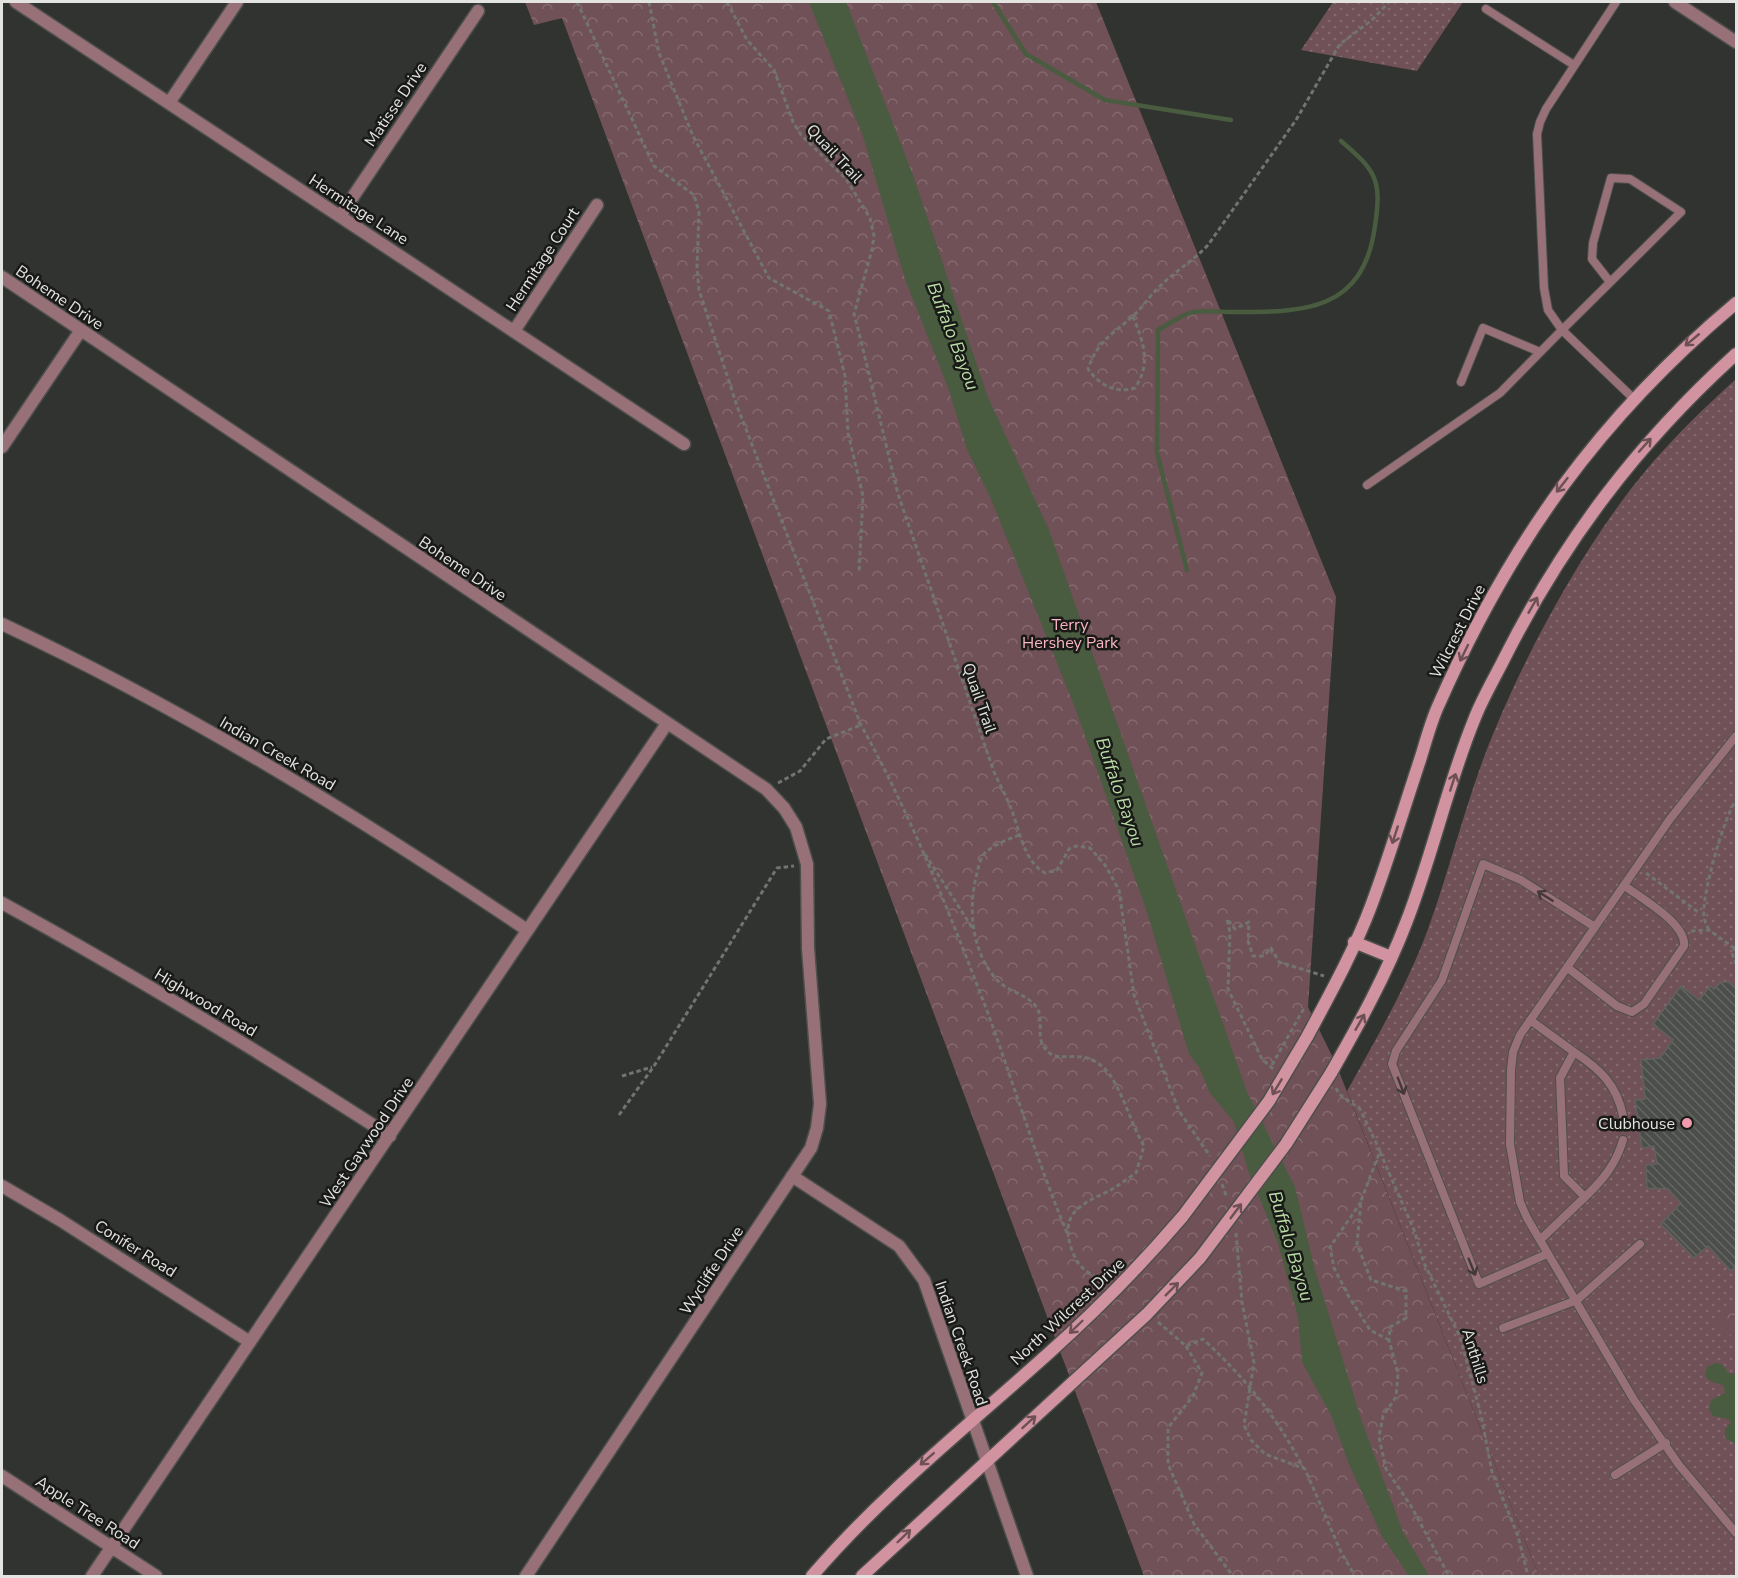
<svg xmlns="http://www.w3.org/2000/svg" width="1738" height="1578" viewBox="0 0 1738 1578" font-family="'Nunito Sans',sans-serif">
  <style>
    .grass { fill: url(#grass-dots) }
    .park { fill: url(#park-crowns) }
    .water { fill: #495c3f }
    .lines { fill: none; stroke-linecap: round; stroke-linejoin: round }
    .stream { stroke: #495c3f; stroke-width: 4.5 }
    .building { fill: url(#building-back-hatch); stroke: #5f625e; stroke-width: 1.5 }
    .service-casing { stroke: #4d4f4c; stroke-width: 10 }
    .minor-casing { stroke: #4d4f4c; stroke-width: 15 }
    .secondary-casing { stroke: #4d4f4c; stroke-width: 15 }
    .path { stroke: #717470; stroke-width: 3; stroke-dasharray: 4.5 3; stroke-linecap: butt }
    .service { stroke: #987178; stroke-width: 8 }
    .minor { stroke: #987178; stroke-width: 12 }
    .secondary { stroke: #d1939f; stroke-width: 12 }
    .secondary-bridge-casing { stroke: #4d4f4c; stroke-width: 15; stroke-linecap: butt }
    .secondary-bridge { stroke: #d1939f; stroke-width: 12 }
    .oneway { stroke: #6c5055 }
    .oneway2 { stroke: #45383a }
    .poi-dot { fill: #f29aad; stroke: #191a18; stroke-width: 2 }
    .labels { text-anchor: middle; stroke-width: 5; stroke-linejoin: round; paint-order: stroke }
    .street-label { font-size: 16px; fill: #e3e4e2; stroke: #191a18 }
    .park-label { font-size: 16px; fill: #f9b5c2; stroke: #191a18 }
    .poi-label { font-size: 16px; fill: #e3e4e2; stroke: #191a18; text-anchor: end }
    .water-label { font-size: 18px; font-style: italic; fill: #b9dba5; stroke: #191a18 }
  </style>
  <defs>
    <pattern id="grass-dots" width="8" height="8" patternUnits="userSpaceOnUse" patternTransform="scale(1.5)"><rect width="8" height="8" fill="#705157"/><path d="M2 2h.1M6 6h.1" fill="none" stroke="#846a6f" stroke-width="1.8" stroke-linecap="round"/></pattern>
    <pattern id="park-crowns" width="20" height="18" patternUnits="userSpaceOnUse" patternTransform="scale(1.5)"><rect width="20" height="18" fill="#705157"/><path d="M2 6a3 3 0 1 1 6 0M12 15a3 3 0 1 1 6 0" fill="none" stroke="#846a6f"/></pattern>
    <pattern id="building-back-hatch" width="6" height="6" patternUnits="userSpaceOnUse" patternTransform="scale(1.5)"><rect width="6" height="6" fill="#4b4e4a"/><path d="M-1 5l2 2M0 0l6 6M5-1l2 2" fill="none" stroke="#656764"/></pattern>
  </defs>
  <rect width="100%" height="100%" fill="#30332f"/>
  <path class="grass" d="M 1333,2 L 1463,2 L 1417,71 L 1301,50 Z
    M 1736,379 L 1736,1576 L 1539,1576 L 1347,1091 C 1376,1039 1407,986 1428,929 C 1452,863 1468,792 1496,727 C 1531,643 1588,539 1647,469 C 1674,437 1705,407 1736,379 Z"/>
  <path class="park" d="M 525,2 L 1096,2 L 1336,597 L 1308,1007 L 1336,1064 L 1539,1576 L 1144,1576 L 562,18 L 534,25 Z
    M 1736,1300 L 1736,1339 L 1714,1323 Z"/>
  <path class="water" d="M 809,2 L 846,2 L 914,178 L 987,395 L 1049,530 L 1247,1092 L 1295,1187 L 1315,1270 L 1362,1422 L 1403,1532 L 1429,1576 L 1409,1576 L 1382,1536 L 1349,1464 L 1331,1415 L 1302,1362 L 1298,1317 L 1278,1243 L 1248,1170 L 1234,1122 L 1210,1093 L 1199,1067 L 1189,1054 L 1148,915 L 1076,710 L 991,499 L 967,449 L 949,390 L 905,279 L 863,136 Z
    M 1715,1363 L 1723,1365 L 1728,1373 L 1736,1374 L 1736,1444 L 1725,1438 L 1725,1430 L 1731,1422 L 1728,1419 L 1713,1416 L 1709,1409 L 1711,1400 L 1725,1393 L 1723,1385 L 1712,1382 L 1705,1376 L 1707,1367 Z"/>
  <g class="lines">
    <path class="stream" d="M 993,2 L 1026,54 L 1105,100 L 1231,120
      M 1187,570 L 1157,453 L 1158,330 C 1168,325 1183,313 1194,312 C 1206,310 1219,312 1231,312 C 1303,312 1363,313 1375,226 C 1382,179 1376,171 1341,141"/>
  </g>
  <path class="building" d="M 1721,982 L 1729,982 L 1736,988 L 1736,1266 L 1731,1271 L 1708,1246 L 1694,1258 L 1661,1224 L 1681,1203 L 1668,1189 L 1647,1188 L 1646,1165 L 1657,1164 L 1654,1146 L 1642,1148 L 1635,1100 L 1645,1099 L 1641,1060 L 1660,1058 L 1673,1040 L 1653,1024 L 1681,986 L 1699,1000 L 1710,986 L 1714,989 Z"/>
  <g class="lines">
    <g class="service-casing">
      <path id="service" d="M 1486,9 L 1574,65
        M 1610,282 L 1592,259 L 1593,243 L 1611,178 L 1630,179 L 1681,212 L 1562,330 L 1633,398
        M 1461,382 L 1483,328 L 1540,352
        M 1367,485 L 1500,393 L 1562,330 L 1548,310 L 1544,288 L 1537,134 L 1540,122 L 1546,109 L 1616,2
        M 1736,736 L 1670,819 L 1520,1035 L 1513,1052 L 1511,1070 L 1510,1144 L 1520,1202 L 1527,1218 L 1634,1400 L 1679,1465 L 1736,1533
        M 1568,968 L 1617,1006 L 1632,1012 L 1644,1004 L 1684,946 C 1687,924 1642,899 1625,886
        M 1530,1020 L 1574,1052 L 1560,1078 L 1564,1176 L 1585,1197 L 1540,1240
        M 1574,1052 C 1600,1069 1617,1085 1623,1116
        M 1585,1197 C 1603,1180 1616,1164 1623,1140
        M 1547,1254 L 1479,1284 L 1392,1064 L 1396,1051 L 1442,980 L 1483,864 L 1521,880 L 1595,927
        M 1503,1328 L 1577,1300 L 1640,1244
        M 1615,1475 L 1666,1443"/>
    </g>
    <g class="minor-casing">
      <path id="minor" d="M 16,2 L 684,444
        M 1675,2 L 1736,42
        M 169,103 L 237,2
        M 340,216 L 478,11
        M 2,277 L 766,789 L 784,808 L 796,827 L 807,864 L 808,948 L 820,1104 L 817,1128 L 811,1148 L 526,1576
        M 514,331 L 597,205
        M 2,447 L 81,330
        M 2,624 C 186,710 359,817 527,930
        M 2,903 C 134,975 263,1054 390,1136
        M 792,1176 L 899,1246 L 924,1280 L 1027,1576
        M 2,1186 L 60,1220 L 250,1342
        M 2,1476 L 156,1576
        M 92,1576 L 666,725"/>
    </g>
    <g class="secondary-casing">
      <path id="secondary" d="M 1354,942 L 1391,957
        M 1307,1037 C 1329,996 1355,949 1371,906 C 1389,858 1404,808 1420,760 C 1426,741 1431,721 1439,704 C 1511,541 1600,417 1736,303
        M 1331,1073 C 1359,1024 1386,975 1406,923 C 1432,857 1447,786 1474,720 C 1482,699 1494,679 1504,659 C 1564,540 1638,443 1736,354
        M 812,1576 C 884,1492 968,1426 1050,1352 C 1097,1310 1142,1264 1183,1216
        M 862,1576 L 1147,1314 L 1200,1258"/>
    </g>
    <path class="path" d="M 577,2 L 654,166 L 694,195 L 699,212 L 697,268 L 699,290 L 737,406 L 861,725 C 911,815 949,912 986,1008 C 1014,1084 1037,1162 1068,1235
      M 649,2 L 659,53 L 693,136 L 769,278 L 829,311 L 845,376 L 848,433 L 863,496 L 859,573
      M 727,2 L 747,40 L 774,70 L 793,122 L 801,135 L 846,179 L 870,218 L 874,236 L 872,250 L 854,314 L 859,333 L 898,494 L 994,772 C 1000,785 1007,798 1012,811 C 1020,832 1024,861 1045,873 L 1057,870 L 1069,849 L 1076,846 L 1090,848 L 1105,865 L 1119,890 L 1134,995 L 1179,1111 L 1210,1156
      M 1133,316 C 1143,343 1152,362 1135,388 C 1116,394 1099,385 1088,369 C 1098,340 1112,335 1133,316 C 1142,308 1149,297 1158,288 C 1174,272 1193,261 1208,245 L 1296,120 L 1340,44 L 1372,20 L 1389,2
      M 778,783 L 800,771 L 826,739 L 861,725
      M 1019,835 C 1007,840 992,845 983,855 C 979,861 978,870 976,877 C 968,912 972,952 997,980 C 1008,992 1028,994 1037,1008 C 1045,1022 1034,1038 1047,1051 C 1061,1065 1082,1046 1105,1069 C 1122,1087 1130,1123 1144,1146 L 1136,1173 C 1127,1179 1118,1186 1109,1191 C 1079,1205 1058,1214 1073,1253 C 1079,1268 1091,1277 1107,1280
      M 925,854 L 973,929
      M 1646,873 L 1698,912
      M 1709,930 C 1708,927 1704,921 1704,917 C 1701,897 1724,817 1736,800
      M 1691,931 L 1709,930 L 1734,948
      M 1736,947 L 1732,953 L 1736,964
      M 1272,1065 L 1303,1010 L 1307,1010
      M 1273,1069 L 1262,1059 L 1228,989 L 1230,933 L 1227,919 L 1235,929 L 1249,922 L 1248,941 L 1253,956 L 1264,956 L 1271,948 L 1279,962 L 1324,976
      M 622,1076 L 652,1067
      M 1336,1088 L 1339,1094 L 1360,1109 L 1380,1151 L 1361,1201 L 1357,1244 L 1371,1280 L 1406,1291 L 1406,1318 L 1390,1327 L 1389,1340 L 1398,1374 L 1396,1397 L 1383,1416 L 1379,1437 L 1386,1469 L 1411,1506 L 1449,1576
      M 619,1115 L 654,1066 L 777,868 L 794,866
      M 1380,1152 L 1414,1230 L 1424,1263 L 1460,1337 L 1481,1415 L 1492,1472 L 1518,1536 L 1528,1576
      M 1222,1184 L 1227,1198
      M 1361,1202 L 1330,1247 L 1334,1268 L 1349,1297 L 1370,1330 L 1389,1340
      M 1236,1233 L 1242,1302 L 1254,1363 L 1244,1425 L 1251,1440 L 1265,1454 L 1305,1469 L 1341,1552 L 1355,1576
      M 1158,1322 L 1186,1346 L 1203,1339 C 1246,1379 1277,1417 1304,1469
      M 1186,1346 L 1202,1373 L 1193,1396 L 1168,1428 L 1168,1464 L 1194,1524 L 1233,1576"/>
    <use href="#service" class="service"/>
    <use href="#minor" class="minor"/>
    <use href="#secondary" class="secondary"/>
    <g class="secondary-bridge-casing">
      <path id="secondary-bridge" d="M 1183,1216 L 1269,1101 L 1307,1037
        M 1200,1258 L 1286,1144 L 1331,1073"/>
    </g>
    <use href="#secondary-bridge" class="secondary-bridge"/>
  </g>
  <defs><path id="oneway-shaft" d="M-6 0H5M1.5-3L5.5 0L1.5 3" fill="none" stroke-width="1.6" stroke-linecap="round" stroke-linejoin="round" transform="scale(1.5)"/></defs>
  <g class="oneway">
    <use href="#oneway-shaft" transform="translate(1692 340) rotate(140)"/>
    <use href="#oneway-shaft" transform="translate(1645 445) rotate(-48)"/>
    <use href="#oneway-shaft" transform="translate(1562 485) rotate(128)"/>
    <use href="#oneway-shaft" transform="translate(1533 605) rotate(-60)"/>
    <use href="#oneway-shaft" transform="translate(1464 653) rotate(116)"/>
    <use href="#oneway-shaft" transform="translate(1453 782) rotate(-72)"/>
    <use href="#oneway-shaft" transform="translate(1395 835) rotate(108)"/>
    <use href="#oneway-shaft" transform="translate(1360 1022) rotate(-60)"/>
    <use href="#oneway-shaft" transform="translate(1277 1087) rotate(121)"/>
    <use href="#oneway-shaft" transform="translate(1236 1211) rotate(-53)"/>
    <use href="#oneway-shaft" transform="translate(1172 1289) rotate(-45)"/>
    <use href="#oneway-shaft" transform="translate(1076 1327) rotate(136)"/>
    <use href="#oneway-shaft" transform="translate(1029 1422) rotate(-42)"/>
    <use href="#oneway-shaft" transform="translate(927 1459) rotate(139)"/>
    <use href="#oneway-shaft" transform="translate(904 1536) rotate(-44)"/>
  </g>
  <g class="oneway2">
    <use href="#oneway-shaft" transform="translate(1545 896) rotate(-148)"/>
    <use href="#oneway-shaft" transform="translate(1401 1086) rotate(69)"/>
    <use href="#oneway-shaft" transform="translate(1472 1267) rotate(68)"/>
  </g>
  <circle class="poi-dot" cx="1687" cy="1123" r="6"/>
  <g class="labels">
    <g class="street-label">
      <text transform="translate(395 104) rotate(-56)" y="6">Matisse Drive</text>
      <text transform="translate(835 153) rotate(47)" y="6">Quail Trail</text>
      <text transform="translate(359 209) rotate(33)" y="6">Hermitage Lane</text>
      <text transform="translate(542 259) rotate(-57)" y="6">Hermitage Court</text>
      <text transform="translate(60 297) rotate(34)" y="6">Boheme Drive</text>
      <text transform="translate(463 568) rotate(34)" y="6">Boheme Drive</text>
      <text transform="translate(1457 631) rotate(-63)" y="6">Wilcrest Drive</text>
      <text transform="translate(980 698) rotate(71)" y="6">Quail Trail</text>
      <text transform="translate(278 753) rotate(30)" y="6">Indian Creek Road</text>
      <text transform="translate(206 1002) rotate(31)" y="6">Highwood Road</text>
      <text transform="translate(366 1142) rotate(-56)" y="6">West Gaywood Drive</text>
      <text transform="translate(136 1248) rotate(32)" y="6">Conifer Road</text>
      <text transform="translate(711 1270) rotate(-57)" y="6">Wycliffe Drive</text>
      <text transform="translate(1067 1311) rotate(-43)" y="6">North Wilcrest Drive</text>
      <text transform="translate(962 1343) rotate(71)" y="6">Indian Creek Road</text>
      <text transform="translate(1476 1356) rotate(73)" y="6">Anthills</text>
      <text transform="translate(88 1512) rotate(33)" y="6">Apple Tree Road</text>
    </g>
    <g class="park-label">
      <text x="1070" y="630">Terry<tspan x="1070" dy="18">Hershey Park</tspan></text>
    </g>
    <g class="poi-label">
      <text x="1675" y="1129">Clubhouse</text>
    </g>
    <g class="water-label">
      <text transform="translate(953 336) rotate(69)" y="6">Buffalo Bayou</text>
      <text transform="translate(1120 792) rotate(71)" y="6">Buffalo Bayou</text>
      <text transform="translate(1291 1246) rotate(73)" y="6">Buffalo Bayou</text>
    </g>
  </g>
  <rect width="1738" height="1578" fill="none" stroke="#e3e4e2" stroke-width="6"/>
</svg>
